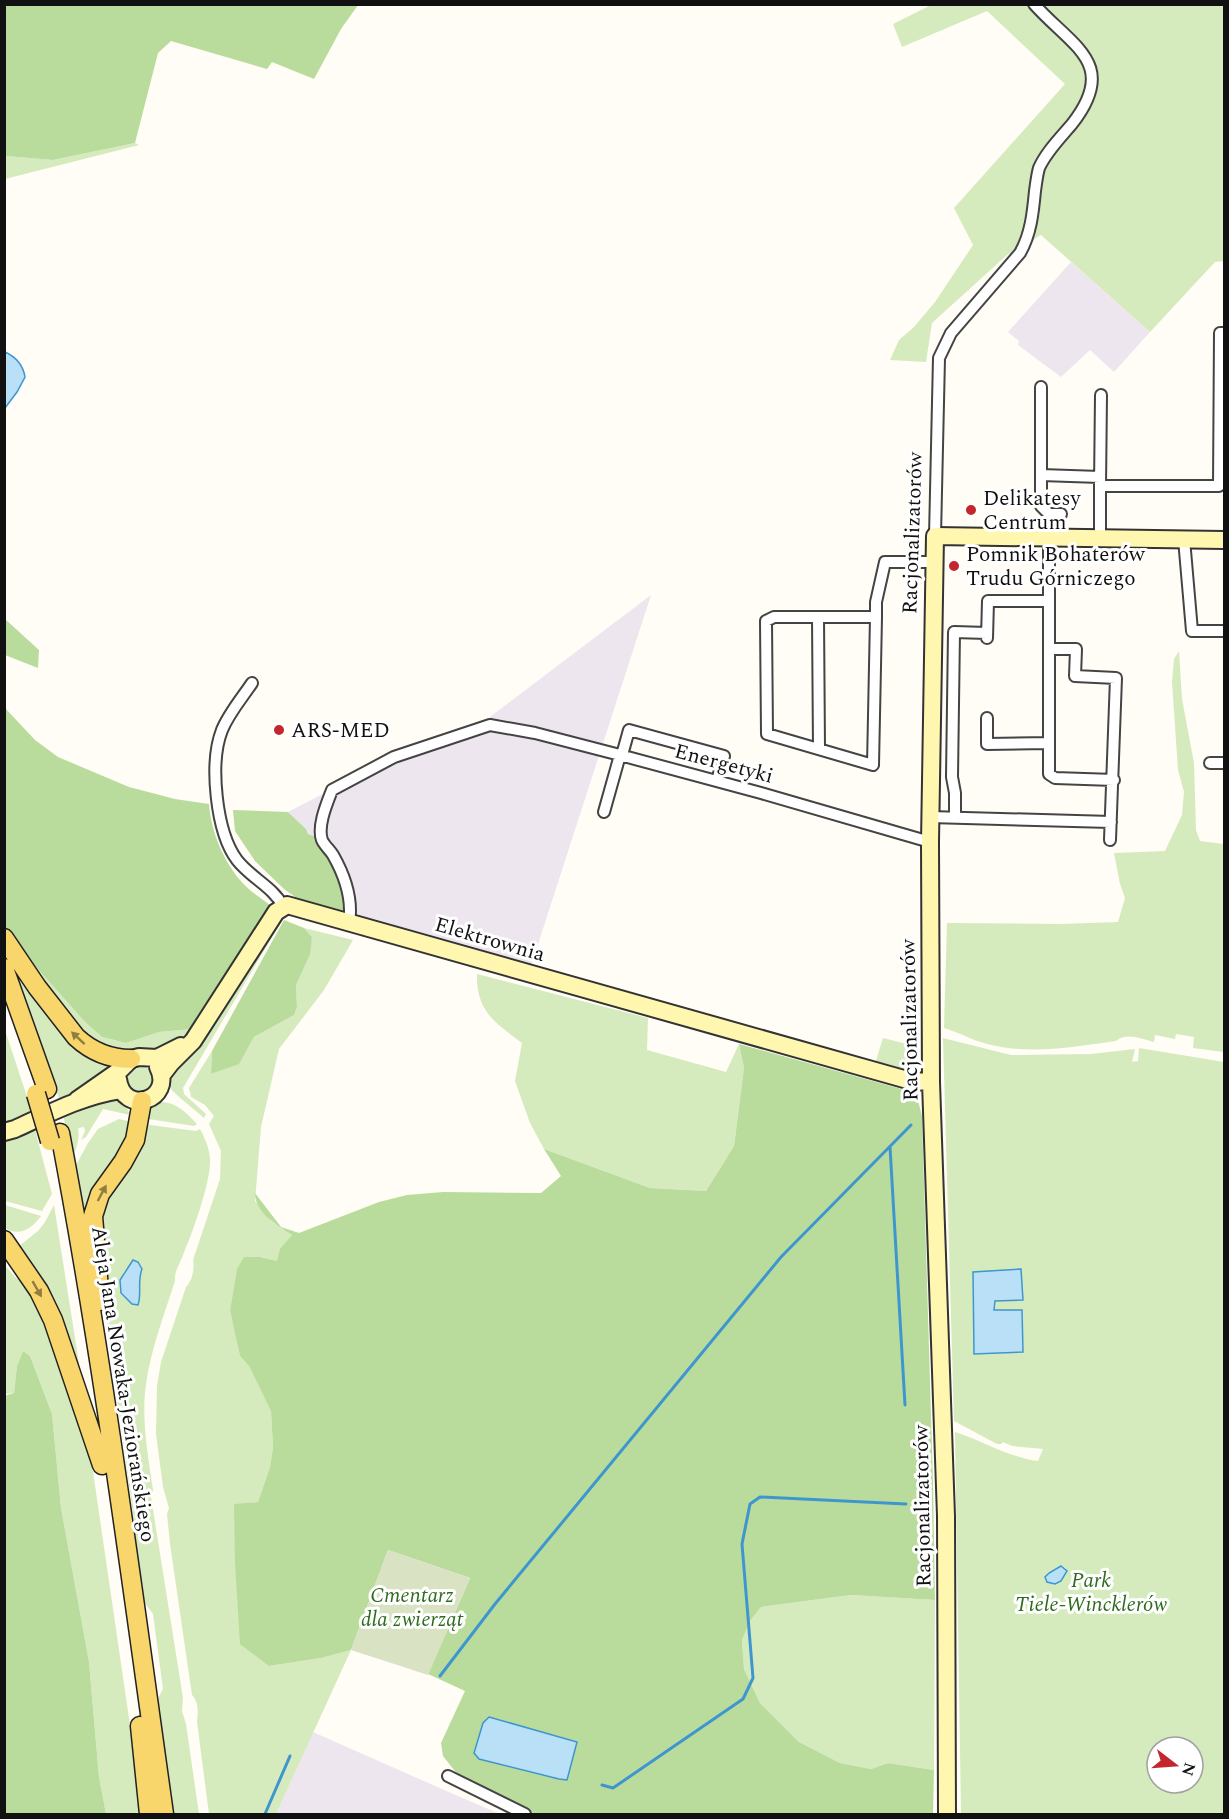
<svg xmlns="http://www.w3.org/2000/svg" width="1229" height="1819" viewBox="0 0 1229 1819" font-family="Spectral,serif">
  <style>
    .industrial { fill: #eee6ef }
    .green { fill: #d5ebbd; fill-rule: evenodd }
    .forest { fill: #b9dc9c }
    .cemetery { fill: #d9e3c4 }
    .water { fill: #b9e0f7; stroke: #3f96cf; stroke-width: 1.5 }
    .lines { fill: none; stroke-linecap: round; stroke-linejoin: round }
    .stream { stroke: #3f96cf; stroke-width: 3 }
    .street-casing { stroke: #444; stroke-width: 14 }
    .secondary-casing { stroke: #333; stroke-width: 20 }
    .primary-casing { stroke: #222; stroke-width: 21 }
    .street { stroke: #fff; stroke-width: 10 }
    .secondary { stroke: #fff6b0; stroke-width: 16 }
    .primary { stroke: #f9d66b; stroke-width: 18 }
    .primary-bridge-casing { stroke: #222; stroke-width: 21; stroke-linecap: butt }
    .primary-bridge { stroke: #f9d66b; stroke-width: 18 }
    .oneway { fill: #917d42 }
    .poi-dot { fill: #c4262e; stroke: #fff; stroke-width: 2 }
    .labels { text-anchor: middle; stroke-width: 6; stroke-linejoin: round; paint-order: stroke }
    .poi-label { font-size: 21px; fill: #111; stroke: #fff; text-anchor: start }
    .street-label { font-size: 21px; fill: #111; stroke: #fff }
    .park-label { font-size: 21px; font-style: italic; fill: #2f6b1f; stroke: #fff }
  </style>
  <rect width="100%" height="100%" fill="#fffdf5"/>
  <path class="industrial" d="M 1071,262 L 1150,332 L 1114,372 L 1090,350 L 1061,377 L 1018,345 L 1019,341 L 1008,332 Z
    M 651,595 L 530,969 L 350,916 L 322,839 L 308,834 L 306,829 L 288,812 L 394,757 L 474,729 Z
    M 313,1732 L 451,1793 L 500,1814 L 276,1814 Z"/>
  <path class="green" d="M 931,5 L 1224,5 L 1224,261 L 1215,262 L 1150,332 L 1041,235 L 1007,255 L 932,323 L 926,362 L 890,360 L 899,340 L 914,327 L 935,302 L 973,245 L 954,208 L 1065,84 L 987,11 L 902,47 L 893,24 Z
    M 135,143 L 139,145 L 5,179 L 5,156 L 53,160 Z
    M 1179,651 L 1182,699 L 1194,763 L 1196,830 L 1200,841 L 1224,844 L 1224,1052 L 1193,1048 L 1194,1037 L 1176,1034 L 1175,1039 L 1155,1035 L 1154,1042 C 1141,1039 1127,1032 1116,1041 C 1072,1047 1031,1055 987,1044 C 972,1040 958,1032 944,1028 L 947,923 L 1061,924 L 1118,922 L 1125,898 L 1120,884 L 1114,853 L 1165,851 L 1182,815 L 1184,792 L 1178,770 L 1172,682 L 1174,659 Z
    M 274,925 L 272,937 L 183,1088 L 184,1094 L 206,1114 L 204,1118 C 197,1111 168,1090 167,1083 C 167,1079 168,1076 169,1072 Z
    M 304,928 L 353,940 L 324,990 L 279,1049 L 261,1127 L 255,1201 L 271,1221 L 292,1235 L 277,1261 L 260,1257 L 237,1270 L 230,1310 L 240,1356 L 249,1366 L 271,1410 L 273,1447 L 270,1467 L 258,1502 L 234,1505 L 269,1666 L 321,1658 L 351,1650 L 276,1814 L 209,1814 L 197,1722 C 198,1713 199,1702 192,1695 L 170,1544 L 167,1514 L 169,1508 L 163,1487 L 156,1434 L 157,1386 L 161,1362 L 186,1287 C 192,1281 195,1269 193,1260 L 220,1179 L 221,1151 L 209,1124 L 214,1116 L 205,1105 L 191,1097 L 189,1088 L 212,1051 L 211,1074 L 238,1064 L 254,1037 L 294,1015 L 297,1007 L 296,985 L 309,954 L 312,937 Z
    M 11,939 L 85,1022 L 102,1037 L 126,1043 L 159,1032 L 192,1029 L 180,1043 L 167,1051 L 119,1054 L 84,1034 Z
    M 9,961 L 106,1065 L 108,1069 L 60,1102 L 35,1024 Z
    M 477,974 L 648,1018 L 647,1050 L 726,1072 L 739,1044 L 744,1068 L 734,1146 L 706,1191 L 650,1188 L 544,1149 L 530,1123 L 515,1081 L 522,1043 C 496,1023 476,1012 477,974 Z
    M 4,1027 L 33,1115 L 4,1128 Z
    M 883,1038 L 911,1045 L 904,1069 L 876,1061 Z
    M 943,1038 L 1011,1055 L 1091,1054 L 1135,1049 L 1132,1062 L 1138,1061 L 1139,1048 L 1224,1062 L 1224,1814 L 961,1814 L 955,1432 C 983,1441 1008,1457 1038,1461 L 1043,1449 L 1012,1446 L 1003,1442 L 1001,1444 L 997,1444 L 954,1421 ZM 1157,1747 L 1193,1747 L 1193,1783 L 1157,1783 Z
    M127 1079a13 13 0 1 1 26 0a13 13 0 1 1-26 0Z
    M 109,1097 L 125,1104 L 130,1115 L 103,1109 L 86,1137 L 81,1140 L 85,1131 L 84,1127 L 78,1128 C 80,1139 77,1147 72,1158 L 63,1114 Z
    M 158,1102 C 175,1101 186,1112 197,1124 L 194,1126 L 142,1118 L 150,1106 Z
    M 119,1119 L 131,1122 L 91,1250 L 75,1167 L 88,1143 L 98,1129 Z
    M 142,1124 L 196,1131 L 200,1129 C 205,1138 210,1150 210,1160 C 211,1182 192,1234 183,1255 C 180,1264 174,1271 175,1281 C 164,1315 151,1349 146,1384 C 141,1419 148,1455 153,1490 L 151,1497 L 183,1698 L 182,1711 L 186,1724 L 199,1814 L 172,1814 L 156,1702 L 163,1689 L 153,1614 L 142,1599 L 134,1521 L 108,1332 L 100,1231 L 101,1206 ZM 128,1268 L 142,1269 C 138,1279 137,1287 140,1298 L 130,1300 L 126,1297 L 123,1273 Z
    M 34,1126 L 52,1194 L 42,1211 L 5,1201 L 5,1141 Z
    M 5,1205 L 41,1216 C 32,1229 19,1237 5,1228 Z
    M 54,1205 L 81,1376 L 18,1249 L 19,1246 L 38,1231 L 45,1222 Z
    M 4,1264 L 15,1277 L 28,1286 L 37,1302 L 75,1401 L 92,1465 L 143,1814 L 106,1814 L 99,1777 L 89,1662 L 61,1508 L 52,1414 L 30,1356 L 23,1351 L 17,1366 L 14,1393 L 5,1394 Z
    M 851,1595 L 935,1600 L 934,1770 L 888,1763 L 871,1769 L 840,1763 L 799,1742 L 760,1703 L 744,1669 L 742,1640 L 750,1621 L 761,1607 Z"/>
  <path class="forest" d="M 4,5 L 5,4 L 358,5 L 341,29 L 314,79 L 272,62 L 267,69 L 171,41 L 158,53 L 135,143 L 53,160 L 5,156 Z
    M 5,619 L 39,650 L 38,668 L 5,655 Z
    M 5,708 L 35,740 L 58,757 L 129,787 L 175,799 L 209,804 C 211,831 223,860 240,880 C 249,891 262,899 273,907 L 192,1029 L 159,1032 L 126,1043 L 102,1037 L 85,1022 L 11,939 L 5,926 Z
    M 233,810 L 288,812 L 306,829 L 308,834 L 322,839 L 334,856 L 350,916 L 305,904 L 284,889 L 255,861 L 235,831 Z
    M 284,920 L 304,928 L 312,937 L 310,954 L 296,985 L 297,1007 L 294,1015 L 254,1037 L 239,1064 L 211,1074 L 212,1051 Z
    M 739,1044 L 916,1093 L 922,1116 L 933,1482 L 935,1600 L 851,1595 L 761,1607 L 750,1621 L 742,1640 L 744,1669 L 760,1703 L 799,1742 L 840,1763 L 871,1769 L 888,1763 L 934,1770 L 933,1814 L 535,1814 L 458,1775 L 443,1756 L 441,1743 L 465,1691 L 428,1674 L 470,1578 L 388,1550 L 351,1650 L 321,1658 L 269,1666 L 240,1644 L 235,1563 L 234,1504 L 258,1502 L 270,1467 L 273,1447 L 271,1411 L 249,1366 L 240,1356 L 235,1334 L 230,1310 L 237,1269 L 244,1257 L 260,1257 L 277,1261 L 280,1249 L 292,1235 C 277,1225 255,1213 255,1193 L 281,1227 L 299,1233 L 379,1202 L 407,1195 L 443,1192 L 541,1193 L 561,1176 L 544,1149 L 650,1188 L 706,1191 L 734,1146 L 744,1068 Z
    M 23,1351 L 30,1356 L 52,1414 L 61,1508 L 89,1662 L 99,1777 L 106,1814 L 5,1814 L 4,1396 L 14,1393 L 17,1366 Z"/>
  <path class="cemetery" d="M 388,1550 L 470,1578 L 428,1675 L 351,1650 Z"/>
  <path class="water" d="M 5,352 C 16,357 23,365 25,377 L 17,392 L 5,408 Z
    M 133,1260 L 138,1262 L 142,1269 C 137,1282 142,1293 138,1305 L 132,1304 L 121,1293 L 120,1280 Z
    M 1021,1269 L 1023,1300 L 995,1301 L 994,1310 L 1022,1310 L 1023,1352 L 974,1354 L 973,1272 Z
    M 1061,1566 L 1067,1571 L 1061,1581 L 1055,1584 L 1047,1582 L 1045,1577 L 1049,1573 Z
    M 489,1717 L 577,1742 L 567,1780 L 559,1779 L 479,1759 L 474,1753 L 483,1723 Z"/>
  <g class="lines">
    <path class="stream" d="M 890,1147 L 905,1405
      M 440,1676 L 495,1604 L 781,1257 L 911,1125
      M 602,1785 L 613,1788 L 743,1699 L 753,1678 L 742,1544 L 750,1504 L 760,1497 L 906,1504
      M 265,1814 L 290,1756"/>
    <g class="street-casing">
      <path id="street" d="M 1041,387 L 1041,506 L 1049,514 L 1061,514
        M 1101,395 L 1100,486 L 1219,486 L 1220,333 L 1224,333
        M 1041,475 L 1100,477
        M 1100,486 L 1100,538
        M 935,536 L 939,358 L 951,333 L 1020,253 C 1031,234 1033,212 1035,191 C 1036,184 1037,175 1039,168 C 1046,152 1061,137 1072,124 C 1120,63 1071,46 1034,4
        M 1049,537 L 1049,774 L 1055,778 L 1114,780
        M 1184,539 L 1192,631 L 1224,631
        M 818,617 L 819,749
        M 876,617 L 774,617 L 766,621 L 767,734 L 873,765 L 876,617 L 876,602 L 885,562 L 934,562
        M 987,638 L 988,601 L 1049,601
        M 1049,649 L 1076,649 L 1075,676 L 1116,678 L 1110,840
        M 252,683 C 242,698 229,713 222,730 C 209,763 216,832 237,860 C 251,878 273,887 283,906
        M 987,718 L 987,744 L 1049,743
        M 622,755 L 629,730 L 724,756 L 717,781
        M 1210,763 L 1224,763
        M 604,812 L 620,755
        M 930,817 L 1111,822
        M 955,818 L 955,793 L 952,777 L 954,632 L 987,633
        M 349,923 C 353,899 345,876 333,855 C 330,850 324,845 322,840 C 317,826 327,803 332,790 L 394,757 L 490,725 L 535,733 L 620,755 L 761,793 L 930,842
        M 448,1776 L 525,1814"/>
    </g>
    <g class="secondary-casing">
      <path id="secondary" d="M 161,1076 L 171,1063 L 193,1041 L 276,912 L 287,905 L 911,1081 L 931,1082
        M 118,1079 C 123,1117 175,1100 158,1067
        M 77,1100 L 120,1070 L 131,1059 L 139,1057 L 157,1058 L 181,1046
        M 4,1132 L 15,1129 C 50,1113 82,1096 120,1090
        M 947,1814 L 946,1516 L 931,1082 L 930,842 L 935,536 L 1224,540"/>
    </g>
    <g class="primary-casing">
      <path id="primary" d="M 4,938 L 37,987 L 76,1037 C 91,1051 110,1059 131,1059
        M 4,968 L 47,1089
        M 60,1133 C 103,1359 132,1587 164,1814
        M 4,1240 L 39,1291 L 53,1320 L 102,1465
        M 100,1301 L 93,1216 L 100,1194 L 123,1162 L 135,1140 L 142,1101
        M 140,1726 L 149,1814"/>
    </g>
    <use href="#street" class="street"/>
    <use href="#secondary" class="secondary"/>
    <use href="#primary" class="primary"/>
    <g class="primary-bridge-casing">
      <path id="primary-bridge" d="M 36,1094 L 50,1141"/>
    </g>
    <use href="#primary-bridge" class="primary-bridge"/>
  </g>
  <defs><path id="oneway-solid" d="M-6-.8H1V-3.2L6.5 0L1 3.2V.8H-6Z" transform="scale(1.5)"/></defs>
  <g class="oneway">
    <use href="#oneway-solid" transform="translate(78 1038) rotate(-137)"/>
    <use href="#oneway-solid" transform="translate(102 1193) rotate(-62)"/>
    <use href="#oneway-solid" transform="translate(37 1289) rotate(60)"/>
  </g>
  <g class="poi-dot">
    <circle cx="971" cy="510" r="6"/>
    <circle cx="954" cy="566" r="6"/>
    <circle cx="279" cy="730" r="6"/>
  </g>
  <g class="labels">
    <g class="poi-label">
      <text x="983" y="505">Delikatesy<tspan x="983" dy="24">Centrum</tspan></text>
      <text x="966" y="561">Pomnik Bohaterów<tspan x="966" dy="24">Trudu Górniczego</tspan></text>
      <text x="291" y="737">ARS-MED</text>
    </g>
    <g class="street-label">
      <text transform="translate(912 533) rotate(-88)" y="7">Racjonalizatorów</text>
      <text transform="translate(724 763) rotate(15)" y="7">Energetyki</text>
      <text transform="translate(490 939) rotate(16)" y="7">Elektrownia</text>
      <text transform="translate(909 1020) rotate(-91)" y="7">Racjonalizatorów</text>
      <text transform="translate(124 1384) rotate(81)" y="7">Aleja Jana Nowaka-Jeziorańskiego</text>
      <text transform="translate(922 1506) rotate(-91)" y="7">Racjonalizatorów</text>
    </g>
    <g class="park-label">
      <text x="1091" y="1587">Park<tspan x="1091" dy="24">Tiele-Wincklerów</tspan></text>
      <text x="412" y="1602">Cmentarz<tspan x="412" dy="24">dla zwierząt</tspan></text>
    </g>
  </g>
  <rect width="1229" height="1819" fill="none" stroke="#111111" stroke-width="12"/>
  <g transform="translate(1175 1765) rotate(107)"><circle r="28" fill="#ffffff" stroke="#a0a0a0" stroke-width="1.5"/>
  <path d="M0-4.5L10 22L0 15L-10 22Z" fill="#c4262e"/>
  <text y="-9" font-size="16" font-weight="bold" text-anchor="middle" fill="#111111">N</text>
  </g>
</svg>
